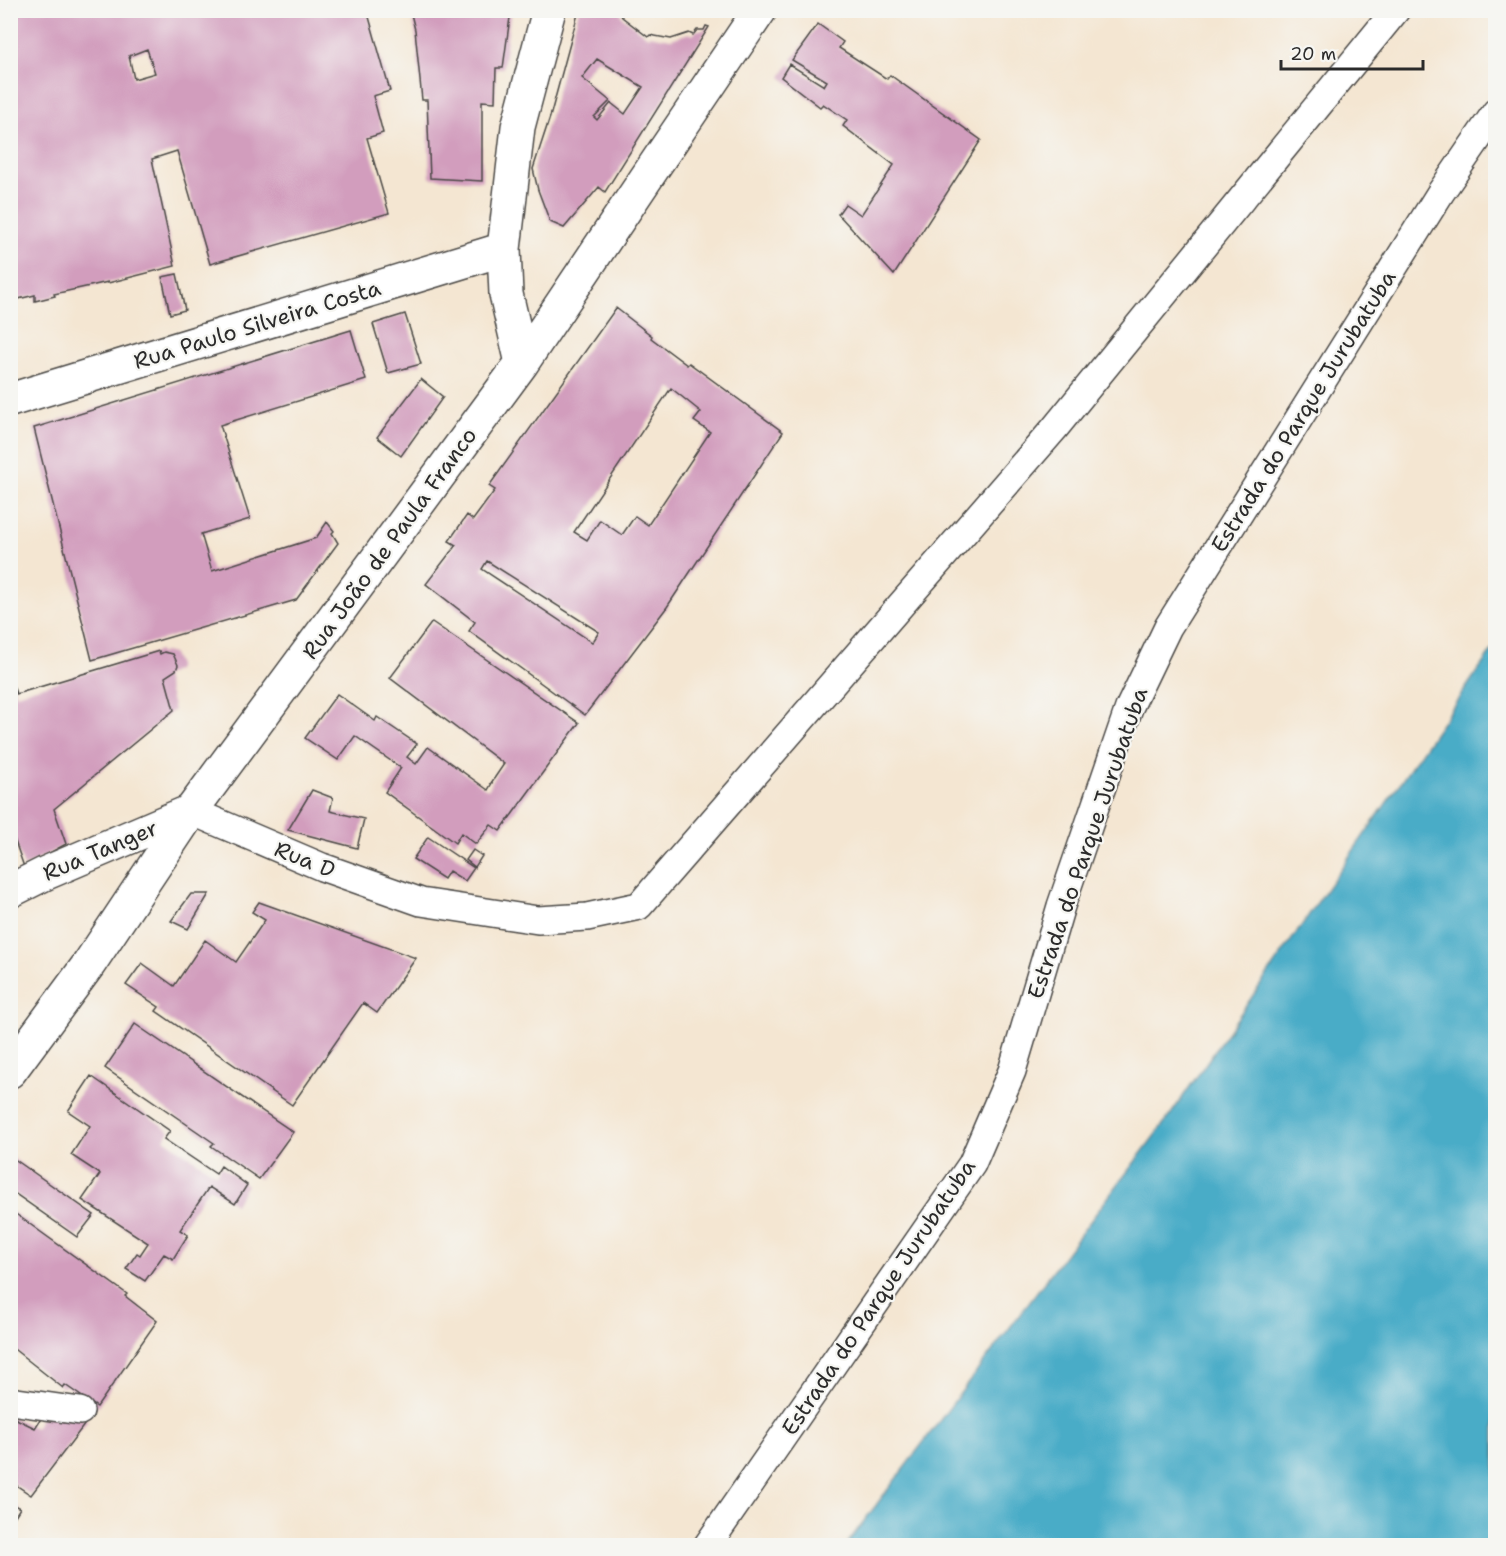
<svg xmlns="http://www.w3.org/2000/svg" width="1506" height="1556" viewBox="0 0 1506 1556" font-family="'Shantell Sans',sans-serif">
  <style>
    .water { fill: #48acc7; stroke: #3a6c79; stroke-width: 1.5 }
    .building { fill: #d29dbd; fill-rule: evenodd }
    .lines { fill: none; stroke-linecap: round; stroke-linejoin: round }
    .lane-casing { stroke: #494744; stroke-width: 30 }
    .street-casing { stroke: #494744; stroke-width: 36 }
    .lane { stroke: #fff; stroke-width: 27 }
    .street { stroke: #fff; stroke-width: 33 }
    .labels { text-anchor: middle; stroke-width: 4.5; stroke-linejoin: round; paint-order: stroke }
    .street-label { font-size: 22px; fill: #2b2b2b; stroke: #f6f6f2 }
  </style>
  <rect width="100%" height="100%" fill="#f6f6f2"/>
  <filter id="ink" filterUnits="userSpaceOnUse"><feTurbulence type="fractalNoise" baseFrequency=".0167" numOctaves="2"/><feDisplacementMap in="SourceGraphic" scale="12" xChannelSelector="R" yChannelSelector="G"/><feConvolveMatrix kernelMatrix="1 2 1 2 8 2 1 2 1" color-interpolation-filters="sRGB"/></filter>
  <filter id="wash" filterUnits="userSpaceOnUse"><feTurbulence type="fractalNoise" baseFrequency=".008" numOctaves="4" result="noise"/><feDisplacementMap in="SourceGraphic" scale="24" xChannelSelector="R" yChannelSelector="G"/><feGaussianBlur stdDeviation="1.35" result="paint"/><feColorMatrix in="noise" values="0 0 0 0 0 0 0 0 0 0 0 0 0 0 0 0 0 1.4 0 .05"/><feComposite in="paint" operator="in"/></filter>
  <g filter="url(#wash)">
    <rect width="100%" height="100%" fill="#f4e6d2"/>
    <path class="water" d="M 1495,646 L 1495,1545 L 846,1545 L 1171,1114 Z"/>
    <g id="blocks">
      <path class="building" d="M 10,10 L 367,10 L 390,91 L 373,96 L 383,133 L 367,138 L 389,213 L 210,264 L 177,151 L 152,159 L 175,266 L 108,283 L 108,282 L 54,294 L 55,296 L 35,301 L 35,295 L 10,301 ZM 147,49 L 155,73 L 134,79 L 129,56 Z
        M 410,10 L 511,10 L 503,68 L 496,68 L 495,102 L 482,101 L 482,181 L 430,178 L 427,100 L 422,100 L 415,30 Z
        M 579,10 L 619,10 L 622,17 L 648,37 L 650,35 L 671,39 L 689,33 L 693,35 L 697,30 L 704,30 L 706,26 L 709,27 L 605,192 L 599,187 L 564,228 L 550,222 L 538,190 L 533,169 L 550,117 ZM 597,59 L 643,87 L 625,114 L 611,103 L 597,120 L 594,117 L 610,101 L 582,78 Z
        M 818,24 L 843,42 L 839,48 L 887,79 L 890,75 L 981,140 L 894,275 L 838,214 L 845,204 L 861,215 L 894,165 L 843,126 L 847,120 L 823,104 L 820,107 L 781,77 L 789,64 L 824,86 L 827,81 L 792,60 Z
        M 177,274 L 185,310 L 170,314 L 162,277 Z
        M 616,308 L 652,336 L 651,338 L 687,365 L 689,363 L 783,432 L 667,607 L 585,715 L 469,631 L 475,622 L 426,584 L 456,545 L 449,541 L 467,515 L 473,520 L 495,490 L 489,486 ZM 671,388 L 701,412 L 694,421 L 710,432 L 648,525 L 635,516 L 622,535 L 600,520 L 587,540 L 574,532 ZM 487,561 L 599,632 L 594,640 L 592,642 L 482,569 Z
        M 405,314 L 421,364 L 388,373 L 373,324 Z
        M 351,330 L 366,380 L 220,425 L 250,519 L 201,534 L 212,571 L 316,538 L 327,522 L 334,531 L 332,533 L 338,543 L 296,600 L 92,660 L 34,428 Z
        M 421,379 L 443,397 L 401,456 L 377,437 Z
        M 432,622 L 579,723 L 500,831 L 491,825 L 476,844 L 461,833 L 455,843 L 385,792 L 401,768 L 355,736 L 338,760 L 305,738 L 337,694 L 375,721 L 377,717 L 417,744 L 407,757 L 416,764 L 428,747 L 488,790 L 492,783 L 491,783 L 504,764 L 390,678 Z
        M 159,651 L 160,654 L 164,652 L 173,654 L 178,665 L 176,670 L 165,677 L 174,710 L 54,809 L 66,844 L 24,867 L 10,827 L 10,686 L 13,685 L 16,694 Z
        M 312,790 L 333,798 L 330,811 L 364,819 L 357,848 L 288,830 Z
        M 428,837 L 474,868 L 465,881 L 449,871 L 444,879 L 413,859 Z
        M 473,850 L 482,856 L 475,867 L 466,860 Z
        M 191,894 L 209,894 L 188,929 L 171,921 Z
        M 259,902 L 416,958 L 377,1013 L 363,1003 L 292,1105 L 156,1011 L 159,1007 L 126,985 L 142,963 L 174,986 L 205,940 L 236,962 L 265,920 L 252,912 Z
        M 135,1024 L 293,1132 L 259,1179 L 211,1146 L 214,1143 L 105,1068 Z
        M 91,1076 L 170,1131 L 164,1139 L 216,1174 L 221,1166 L 247,1185 L 235,1204 L 209,1187 L 180,1230 L 188,1235 L 173,1259 L 164,1254 L 145,1281 L 126,1269 L 137,1253 L 140,1255 L 148,1243 L 82,1200 L 100,1174 L 71,1155 L 90,1126 L 68,1111 Z
        M 10,1156 L 94,1215 L 77,1237 L 10,1190 Z
        M 13,1212 L 127,1294 L 125,1296 L 157,1321 L 97,1407 L 65,1385 L 63,1388 L 10,1346 L 10,1215 Z
        M 47,1409 L 88,1420 L 31,1495 L 10,1481 L 10,1416 L 35,1428 Z
        M 10,1503 L 20,1508 L 10,1524 Z"/>
    </g>
  </g>
  <g filter="url(#ink)">
    <use href="#blocks" fill-opacity="0" stroke="#494744" stroke-width="1.5"/>
    <g class="lines">
      <g class="lane-casing">
        <path id="lane" d="M 191,811 L 322,867 L 421,902 L 538,920 L 587,917 L 639,906 L 1054,429 L 1396,10
          M 10,1401 L 80,1411
          M 707,1546 L 972,1164 L 1012,1071 L 1061,906 L 1129,708 L 1168,627 L 1441,192 L 1496,112"/>
      </g>
      <g class="street-casing">
        <path id="street" d="M 522,363 L 506,294 L 504,249 L 518,127 L 549,10
          M 10,400 L 504,249
          M 10,891 L 46,873 L 191,811
          M 10,1071 L 89,964 L 191,811 L 522,363 L 655,165 L 760,10"/>
      </g>
      <use href="#lane" class="lane"/>
      <use href="#street" class="street"/>
    </g>
  </g>
  <g class="labels">
    <g class="street-label">
      <text transform="translate(257 324) rotate(-17)" y="8">Rua Paulo Silveira Costa</text>
      <text transform="translate(1303 411) rotate(-58)" y="8">Estrada do Parque Jurubatuba</text>
      <text transform="translate(389 543) rotate(-54)" y="8">Rua João de Paula Franco</text>
      <text transform="translate(1087 843) rotate(-71)" y="8">Estrada do Parque Jurubatuba</text>
      <text transform="translate(100 850) rotate(-23)" y="8">Rua Tanger</text>
      <text transform="translate(305 859) rotate(22)" y="8">Rua D</text>
      <text transform="translate(878 1297) rotate(-56)" y="8">Estrada do Parque Jurubatuba</text>
    </g>
  </g>
  <rect width="1506" height="1556" fill="none" stroke="#f6f6f2" stroke-width="36"/>
  <path d="M1281 60v9h142v-9" fill="none" stroke="#2b2b2b" stroke-width="3"/>
  <text x="1290" y="60" font-size="18" fill="#2b2b2b" stroke="#f6f6f2" stroke-width="4.5" paint-order="stroke">20 m</text>
</svg>
